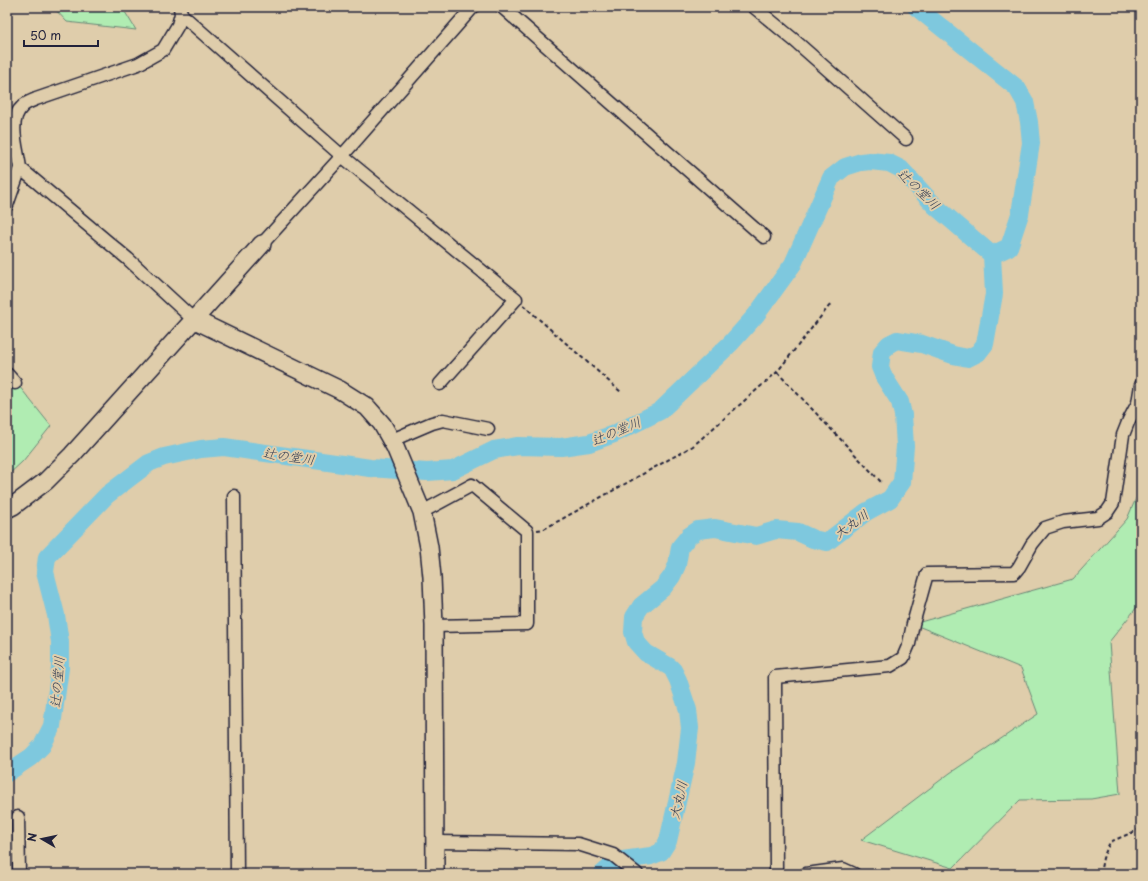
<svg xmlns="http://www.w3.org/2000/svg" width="1148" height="881" viewBox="0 0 1148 881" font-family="'Playpen Sans','Klee One',sans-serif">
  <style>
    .green { fill: #b0ecb2; stroke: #698776 }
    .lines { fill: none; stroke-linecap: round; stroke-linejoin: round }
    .river { stroke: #7ec8de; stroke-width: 18 }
    .street-casing { stroke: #22223b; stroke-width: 15 }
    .secondary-casing { stroke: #22223b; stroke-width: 20 }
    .path { stroke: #22223b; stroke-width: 2; stroke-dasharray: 4 3; stroke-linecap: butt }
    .street { stroke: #dfcdab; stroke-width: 12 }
    .secondary { stroke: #dfcdab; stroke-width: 17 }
    .labels { text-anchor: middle; stroke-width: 4; stroke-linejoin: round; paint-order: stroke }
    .water-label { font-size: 13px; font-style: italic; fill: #303b53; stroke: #dfcdab }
  </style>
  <rect width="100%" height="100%" fill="#dfcdab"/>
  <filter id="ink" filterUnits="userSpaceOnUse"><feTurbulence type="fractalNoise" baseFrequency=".025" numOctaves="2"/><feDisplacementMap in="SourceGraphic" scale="8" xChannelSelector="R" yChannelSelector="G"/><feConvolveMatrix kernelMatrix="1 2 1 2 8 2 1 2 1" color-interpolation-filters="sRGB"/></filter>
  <g filter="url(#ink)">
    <path class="green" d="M 53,7 L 122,7 L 136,30 L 67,22 Z
      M 7,371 L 51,426 L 23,461 L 7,476 Z
      M 1141,487 L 1141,602 L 1109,642 L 1120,794 L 1091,799 L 1020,800 L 953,868 L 861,840 L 950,773 L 1038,714 L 1021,668 L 913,624 L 1073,579 L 1127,519 Z"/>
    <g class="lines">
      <path class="river" d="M 916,7 L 1017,88 L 1025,102 L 1029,122 L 1031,143 L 1020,214 L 1009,247 L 992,255
        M 7,773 L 31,757 L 42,746 L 52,726 L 60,668 L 60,642 L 56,615 L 45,572 L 47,557 L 107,495 L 149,463 L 164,457 L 201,449 L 224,447 L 370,468 L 427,472 L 453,470 L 494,450 L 518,446 L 561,447 L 589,443 L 614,434 L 660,411 L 731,343 L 756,315 L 793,264 L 831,178 L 845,167 L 861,162 L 870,161 L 889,163 L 901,169 L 935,206 L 992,255
        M 602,874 L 610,867 L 623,860 L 651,856 L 661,852 L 668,841 L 686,763 L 690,728 L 688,710 L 678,680 L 673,670 L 670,667 L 646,653 L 636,642 L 633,632 L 634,617 L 641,606 L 663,588 L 672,576 L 677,565 L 680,547 L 689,536 L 698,530 L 715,528 L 756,536 L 776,530 L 798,532 L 813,539 L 827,542 L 866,512 L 890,499 L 902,482 L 905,446 L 903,415 L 900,402 L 884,377 L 880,367 L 882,352 L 889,344 L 897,340 L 922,344 L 953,355 L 968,358 L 978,353 L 985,344 L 994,294 L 992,255"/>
      <g class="street-casing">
        <path id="street" d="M 502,7 L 764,237
          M 754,7 L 794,40 L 906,139
          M 180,8 L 181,14 L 178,25 L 163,50 L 138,64 L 36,99 C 32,101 25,103 22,107 C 7,120 18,151 20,168 L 128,259 L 193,319
          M 181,14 L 342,156 L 516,299 L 440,384
          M 7,205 L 20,168
          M 262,244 L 342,156 L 473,7
          M 7,374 L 15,383
          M 392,440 L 432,423 L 443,420 L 488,429
          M 234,496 L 237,874
          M 422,512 L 472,485 L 527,531 L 527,624 L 434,626
          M 18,817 L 19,874
          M 435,842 L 578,844 L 613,855 L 637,874
          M 776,874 L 775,677 L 890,666 L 903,658 L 909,644 L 913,624 L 927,574 L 1014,573 L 1019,567 L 1032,544 L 1045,528 L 1063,522 L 1098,518 L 1107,512 L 1113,503 L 1123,435 L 1129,420 L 1138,403 L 1141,385
          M 806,874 L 843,869 L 854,874"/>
      </g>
      <g class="secondary-casing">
        <path id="secondary" d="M 193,319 L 340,390 L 367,407 L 382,424 L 395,447 L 422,512 L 429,547 L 432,577 L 434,626 L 435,874
          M 7,509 L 13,506 L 46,481 L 72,455 L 262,244"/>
      </g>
      <path class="path" d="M 523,305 L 622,393
        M 777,372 L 882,483
        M 537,530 L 544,529 L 693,446 L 777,372 L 830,305
        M 1100,874 L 1103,858 L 1110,842 L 1138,830 L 1141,827"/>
      <use href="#street" class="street"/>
      <use href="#secondary" class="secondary"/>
    </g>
  </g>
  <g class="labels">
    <g class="water-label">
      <text transform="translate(919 189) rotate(44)" y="5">辻の堂川</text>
      <text transform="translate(616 431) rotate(-23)" y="5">辻の堂川</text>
      <text transform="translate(289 456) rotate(8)" y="5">辻の堂川</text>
      <text transform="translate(851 524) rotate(-36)" y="5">大丸川</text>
      <text transform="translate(57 682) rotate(-85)" y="5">辻の堂川</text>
      <text transform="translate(678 800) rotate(-77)" y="5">大丸川</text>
    </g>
  </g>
  <rect width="1148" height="881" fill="none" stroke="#dfcdab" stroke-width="24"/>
  <rect x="12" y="12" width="1124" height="857" fill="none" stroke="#22223b" stroke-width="1.5" filter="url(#ink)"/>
  <g transform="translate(42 839) rotate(279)" stroke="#dfcdab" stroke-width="3" paint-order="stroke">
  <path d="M0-3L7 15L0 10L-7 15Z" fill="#22223b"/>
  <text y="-6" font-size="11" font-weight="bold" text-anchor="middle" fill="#22223b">N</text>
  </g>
  <path d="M24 40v6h74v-6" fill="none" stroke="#22223b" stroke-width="2"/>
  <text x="30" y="40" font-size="12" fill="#22223b" stroke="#dfcdab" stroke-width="3" paint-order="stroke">50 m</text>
</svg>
